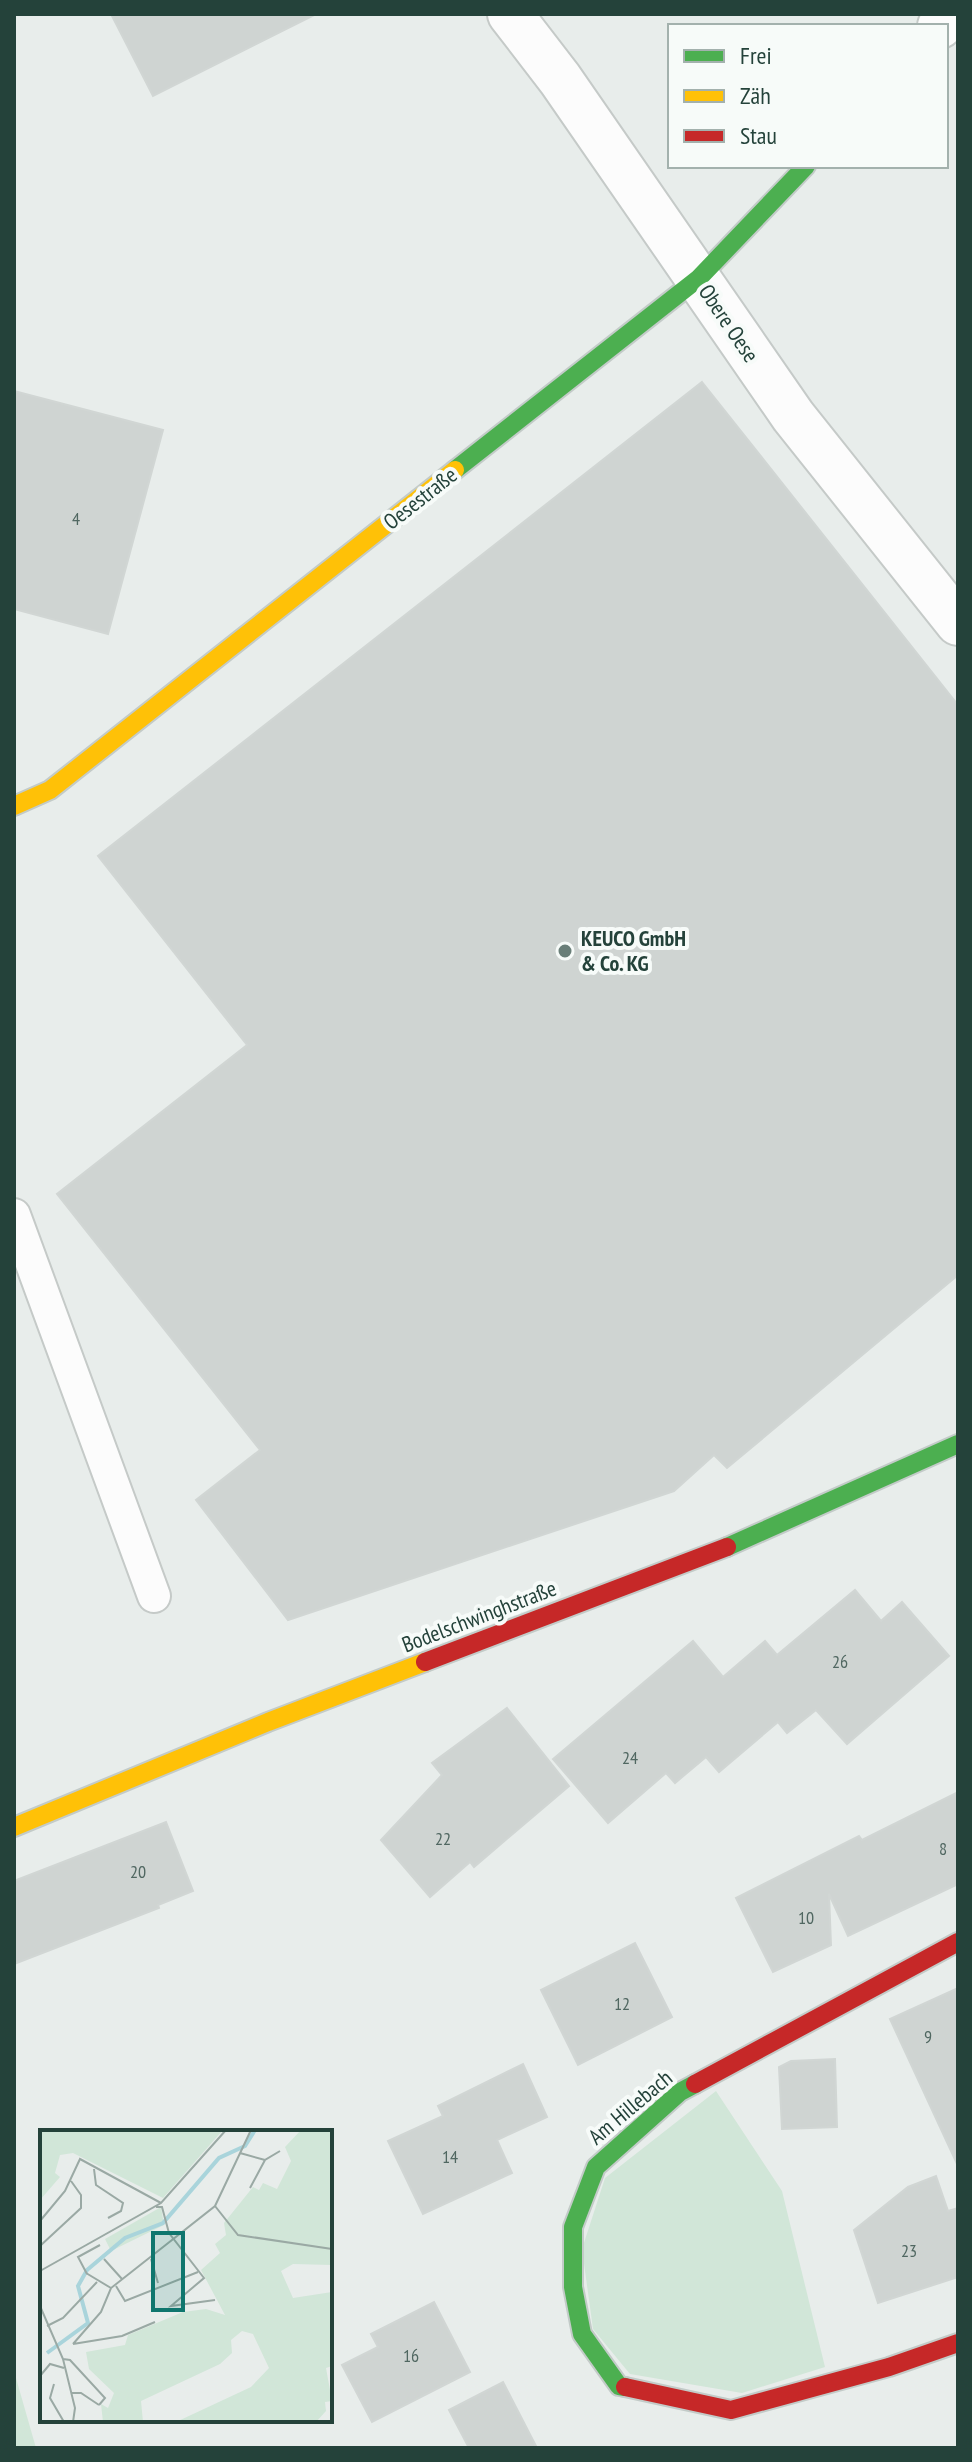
<svg xmlns="http://www.w3.org/2000/svg" width="972" height="2462" viewBox="0 0 972 2462" font-family="'PT Sans Narrow',sans-serif">
  <style>
    .green { fill: #d1e6d8 }
    .building { fill: #cfd4d2; stroke: #d1d6d4; stroke-width: 2 }
    .lines { fill: none; stroke-linecap: round; stroke-linejoin: round }
    .lane-casing { stroke: #c5cac8; stroke-width: 36 }
    .street-casing { stroke: #c5cac8; stroke-width: 48 }
    .fast-casing { stroke: #c3cbc8; stroke-width: 22 }
    .slow-casing { stroke: #c3cbc8; stroke-width: 22 }
    .jam-casing { stroke: #c3cbc8; stroke-width: 22 }
    .lane { stroke: #fcfcfc; stroke-width: 32 }
    .street { stroke: #fcfcfc; stroke-width: 44 }
    .fast { stroke: #4caf50; stroke-width: 18 }
    .slow { stroke: #ffc107; stroke-width: 18 }
    .jam { stroke: #c62828; stroke-width: 18 }
    .poi-dot { fill: #697e78; stroke: #f7fbf9; stroke-width: 3 }
    .labels { text-anchor: middle; stroke-width: 8; stroke-linejoin: round; paint-order: stroke }
    .number-label { font-size: 18px; fill: #506761 }
    .street-label { font-size: 22px; fill: #24423a; stroke: #f7fbf9 }
    .poi-label { font-size: 22px; font-weight: bold; fill: #24423a; stroke: #f7fbf9; text-anchor: start }
    .inset-river { fill: none; stroke: #a9d4db; stroke-width: 4 }
    .inset-road { fill: none; stroke: #9aa9a4; stroke-width: 2 }
    .view { fill: #0f766e; fill-opacity: 0.15; stroke: #0f766e; stroke-width: 4 }
    .inset-edge { fill: none; stroke: #24423a; stroke-width: 4 }
  </style>
  <rect width="100%" height="100%" fill="#e8edeb"/>
  <path class="green" d="M 716,2091 L 782,2191 L 825,2367 L 742,2393 L 630,2374 L 593,2329 L 582,2249 L 605,2178 Z
    M 14,2378 L 16,2378 L 36,2448 L 14,2448 Z"/>
  <path class="building" d="M 111,14 L 316,14 L 153,96 Z
    M 702,382 L 958,705 L 958,1275 L 727,1468 L 714,1455 L 674,1491 L 288,1620 L 196,1500 L 260,1450 L 57,1194 L 247,1045 L 98,856 Z
    M 14,391 L 163,430 L 108,634 L 14,609 Z
    M 855,1590 L 881,1621 L 902,1602 L 949,1656 L 847,1744 L 816,1710 L 787,1733 L 778,1722 L 719,1772 L 706,1757 L 675,1783 L 666,1773 L 608,1823 L 553,1759 L 693,1641 L 723,1677 L 765,1641 L 777,1655 Z
    M 507,1708 L 569,1786 L 474,1867 L 470,1862 L 430,1897 L 381,1840 L 442,1775 L 432,1763 Z
    M 958,1792 L 958,1884 L 848,1936 L 829,1894 L 831,1945 L 773,1972 L 736,1898 L 859,1836 L 862,1840 Z
    M 166,1822 L 193,1891 L 158,1905 L 159,1908 L 14,1964 L 14,1881 Z
    M 635,1943 L 672,2017 L 578,2065 L 541,1990 Z
    M 958,1988 L 958,2166 L 890,2019 Z
    M 835,2059 L 837,2127 L 782,2129 L 779,2067 L 791,2061 Z
    M 523,2064 L 547,2117 L 497,2140 L 512,2173 L 423,2214 L 388,2141 L 443,2116 L 438,2106 Z
    M 936,2176 L 948,2211 L 958,2208 L 958,2277 L 878,2303 L 854,2230 L 908,2187 Z
    M 434,2302 L 470,2372 L 372,2422 L 342,2365 L 378,2347 L 371,2334 Z
    M 503,2382 L 537,2448 L 469,2448 L 449,2410 Z"/>
  <g class="lines">
    <g class="lane-casing">
      <path id="lane" d="M 14,1215 L 154,1596"/>
    </g>
    <g class="street-casing">
      <path id="street" d="M 510,14 L 560,79 L 793,416 L 958,623
        M 940,26 L 952,14"/>
    </g>
    <g class="fast-casing">
      <path id="fast" d="M 455,470 L 699,278 L 806,166
        M 727,1547 L 958,1444
        M 625,2387 L 619,2386 L 582,2334 L 573,2287 L 573,2227 L 596,2167 L 680,2092 L 695,2084"/>
    </g>
    <g class="slow-casing">
      <path id="slow" d="M 14,806 L 50,790 L 455,470
        M 14,1827 L 268,1722 L 425,1662"/>
    </g>
    <g class="jam-casing">
      <path id="jam" d="M 425,1662 L 727,1547
        M 695,2084 L 958,1942
        M 625,2387 L 731,2410 L 889,2367 L 958,2343"/>
    </g>
    <use href="#lane" class="lane"/>
    <use href="#street" class="street"/>
    <use href="#fast" class="fast"/>
    <use href="#slow" class="slow"/>
    <use href="#jam" class="jam"/>
  </g>
  <circle class="poi-dot" cx="565" cy="951" r="8"/>
  <g class="labels">
    <g class="number-label">
      <text x="76" y="525">4</text>
      <text x="840" y="1668">26</text>
      <text x="630" y="1764">24</text>
      <text x="443" y="1845">22</text>
      <text x="943" y="1855">8</text>
      <text x="138" y="1878">20</text>
      <text x="806" y="1924">10</text>
      <text x="622" y="2010">12</text>
      <text x="928" y="2043">9</text>
      <text x="450" y="2163">14</text>
      <text x="909" y="2257">23</text>
      <text x="411" y="2362">16</text>
    </g>
    <g class="street-label">
      <text transform="translate(729 323) rotate(56)" y="8">Obere Oese</text>
      <text transform="translate(420 498) rotate(-38)" y="8">Oesestraße</text>
      <text transform="translate(479 1616) rotate(-21)" y="8">Bodelschwinghstraße</text>
      <text transform="translate(630 2107) rotate(-40)" y="8">Am Hillebach</text>
    </g>
    <g class="poi-label">
      <text x="581" y="946">KEUCO GmbH<tspan x="581" dy="25">&amp; Co. KG</tspan></text>
    </g>
  </g>
  <g transform="translate(40 2130)">
    <rect width="292" height="292" fill="#e8edeb"/>
    <path d="M 0,0 L 183,0 L 123,68 L 33,23 L 20,25 L 15,43 L 20,47 L 0,70 ZM 261,0 L 292,0 L 292,135 L 253,134 L 241,141 L 253,168 L 292,162 L 292,236 L 286,238 L 292,271 L 285,272 L 286,281 L 276,292 L 136,292 L 211,257 L 229,238 L 213,204 L 202,201 L 191,210 L 192,223 L 180,234 L 101,271 L 103,292 L 63,292 L 61,274 L 68,278 L 74,263 L 49,239 L 46,222 L 85,215 L 88,205 L 143,182 L 166,179 L 185,185 L 161,140 L 180,123 L 175,114 L 186,105 L 184,93 L 213,57 L 219,60 L 223,53 L 237,59 L 251,31 L 245,17 ZM 121,77 L 124,95 L 71,121 L 65,109 Z" fill="#d1e6d8"/>
    <path class="inset-river" d="M 7,223 L 48,193 L 38,156 L 47,140 L 85,108 L 123,93 L 179,28 L 205,16 L 215,0"/>
    <path class="inset-road" d="M 200,23 L 225,30M 54,39 L 56,55 L 83,73 L 81,81 L 68,88M 210,58 L 225,30 L 240,21M 175,76 L 198,105 L 292,119M 116,77 L 122,77 L 129,103 L 164,148 L 131,176 L 175,170M 0,91 L 25,61 L 40,29 L 121,73M 0,116 L 41,78 L 41,65 L 31,51M 64,129 L 82,149M 111,129 L 118,153M 0,141 L 121,73 L 186,0M 46,143 L 71,158M 47,144 L 38,127 L 60,115M 76,156 L 85,171 L 158,142M 0,176 L 23,229 L 35,278 L 33,292M 7,196 L 23,188 L 57,152M 33,214 L 61,182 L 71,158 L 175,76 L 211,0M 33,214 L 82,206 L 115,192M 23,229 L 30,230 L 65,268 L 59,275M 0,246 L 10,234 L 24,238M 14,254 L 10,268 L 24,292M 31,263 L 41,263 L 59,275"/>
    <path class="view" d="M 113,103 L 143,103 L 143,180 L 113,180 Z"/>
    <rect width="292" height="292" class="inset-edge"/>
  </g>
  <rect width="972" height="2462" fill="none" stroke="#24423a" stroke-width="32"/>
  <rect x="668" y="24" width="280" height="144" fill="#f7fbf9" stroke="#a3b1ad" stroke-width="2"/>
  <rect x="684" y="50" width="40" height="12" fill="#4caf50" stroke="#a3b1ad" stroke-width="2"/>
  <text x="740" y="64" font-size="24" fill="#24423a">Frei</text>
  <rect x="684" y="90" width="40" height="12" fill="#ffc107" stroke="#a3b1ad" stroke-width="2"/>
  <text x="740" y="104" font-size="24" fill="#24423a">Zäh</text>
  <rect x="684" y="130" width="40" height="12" fill="#c62828" stroke="#a3b1ad" stroke-width="2"/>
  <text x="740" y="144" font-size="24" fill="#24423a">Stau</text>
</svg>
